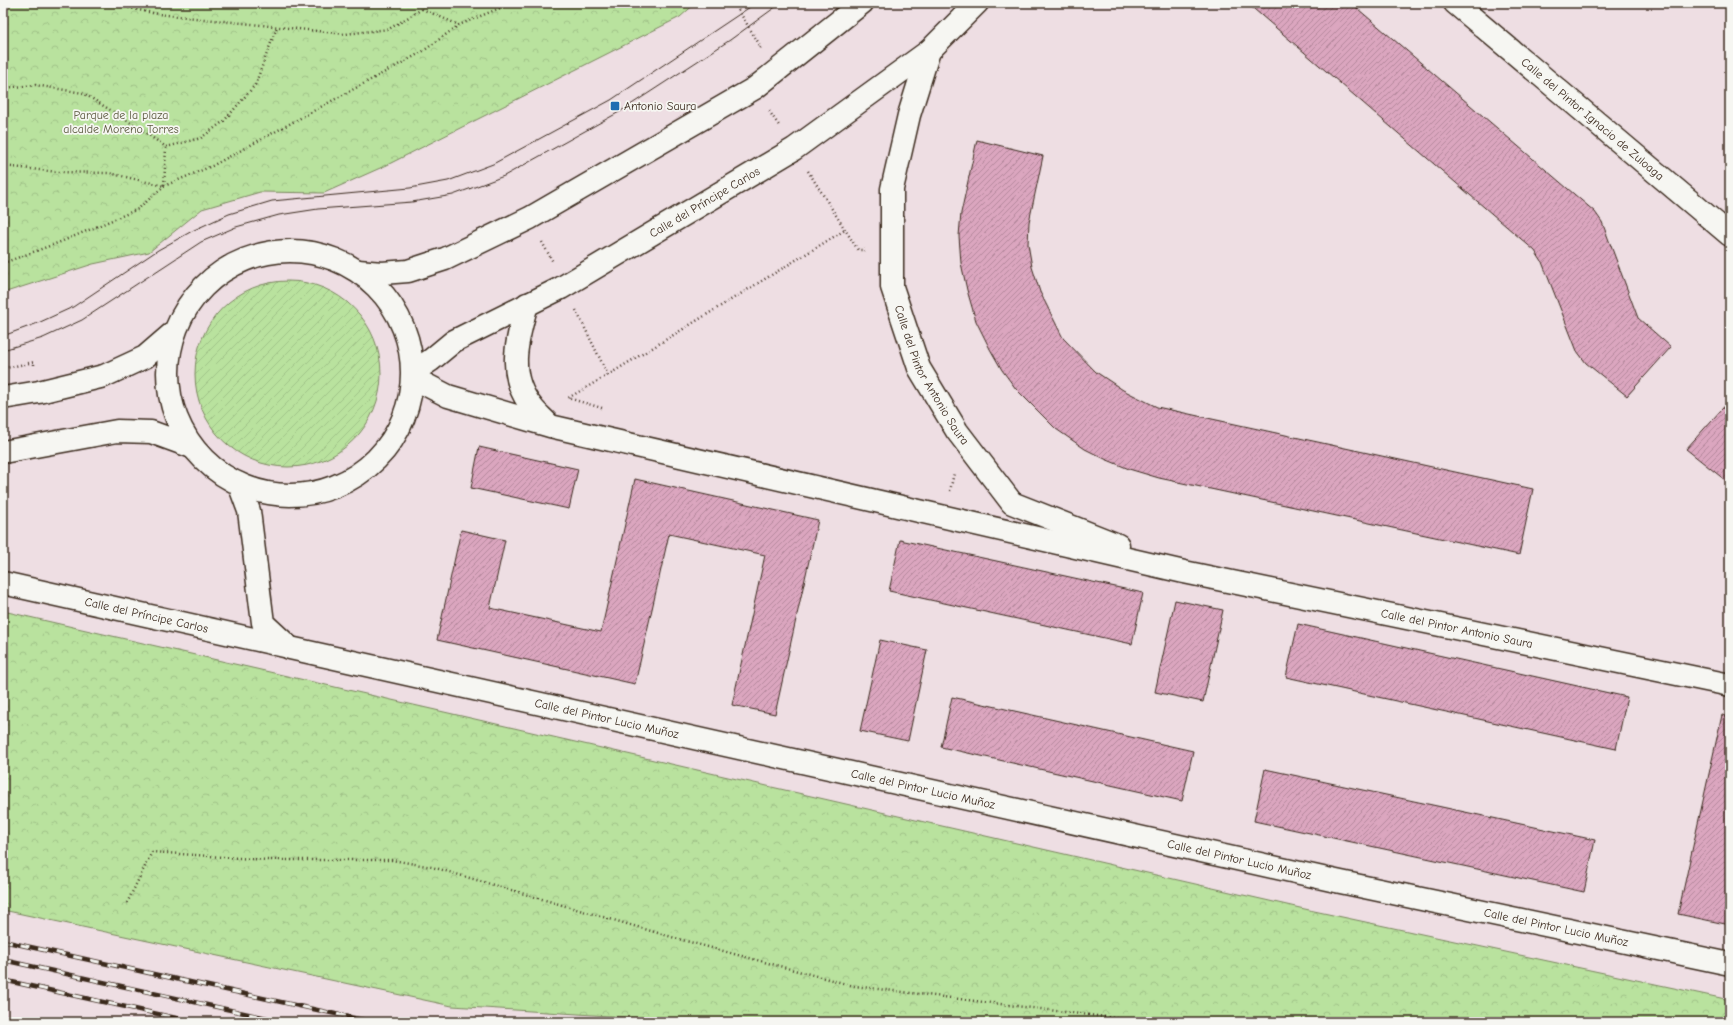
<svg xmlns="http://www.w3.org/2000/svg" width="1733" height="1025" viewBox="0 0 1733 1025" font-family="'Comic Neue',sans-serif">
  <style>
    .park { fill: url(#park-crowns); stroke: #7a865e }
    .garden { fill: url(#garden-furrows); stroke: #7a865e }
    .building { fill: url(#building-hatch); stroke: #3b2a1e }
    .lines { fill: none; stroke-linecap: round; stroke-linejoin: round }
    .street-casing { stroke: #3b2a1e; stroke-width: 25 }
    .path { stroke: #3b2a1e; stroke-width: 2.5; stroke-dasharray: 1 3; stroke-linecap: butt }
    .street { stroke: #f6f6f2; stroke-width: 22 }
    .tram { stroke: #3b2a1e; stroke-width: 1 }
    .rail-casing { stroke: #3b2a1e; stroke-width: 4.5 }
    .rail { stroke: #f6f6f2; stroke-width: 3; stroke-dasharray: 9; stroke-linecap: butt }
    .poi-dot { fill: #1f6fb2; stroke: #f6f6f2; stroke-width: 1.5 }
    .labels { text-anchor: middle; stroke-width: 3.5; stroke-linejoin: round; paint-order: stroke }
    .poi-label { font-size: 12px; fill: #3b2a1e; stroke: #f6f6f2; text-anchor: start }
    .park-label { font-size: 12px; fill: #5a583e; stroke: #f6f6f2 }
    .street-label { font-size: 12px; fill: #3b2a1e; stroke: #f6f6f2 }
  </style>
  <defs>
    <pattern id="park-crowns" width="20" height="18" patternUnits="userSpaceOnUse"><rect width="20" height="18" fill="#b9e29e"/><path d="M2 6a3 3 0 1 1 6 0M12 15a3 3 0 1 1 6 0" fill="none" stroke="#a0c288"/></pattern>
    <pattern id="garden-furrows" width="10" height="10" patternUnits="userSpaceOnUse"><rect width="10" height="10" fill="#b9e29e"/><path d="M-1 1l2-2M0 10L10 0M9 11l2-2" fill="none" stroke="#a0c288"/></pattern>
    <pattern id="building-hatch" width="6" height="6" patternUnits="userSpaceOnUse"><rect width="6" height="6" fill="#dba6bf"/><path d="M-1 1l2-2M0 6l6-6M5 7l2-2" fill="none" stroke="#b3879b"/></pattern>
  </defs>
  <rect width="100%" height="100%" fill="#eedee3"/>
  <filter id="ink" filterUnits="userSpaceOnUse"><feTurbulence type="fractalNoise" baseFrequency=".025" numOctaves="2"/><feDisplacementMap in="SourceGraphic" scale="8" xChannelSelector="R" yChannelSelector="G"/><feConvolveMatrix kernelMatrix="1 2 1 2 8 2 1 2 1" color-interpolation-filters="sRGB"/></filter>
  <g filter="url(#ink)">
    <path class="park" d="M 3,3 L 696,3 L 680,17 L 387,165 L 324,193 L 260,192 L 202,209 L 149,252 L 93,264 L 3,293 Z
      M 3,611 L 1300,908 L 1730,1000 L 1730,1022 L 703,1022 L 452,1006 L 3,910 Z"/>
    <path class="garden" d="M195 374a93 93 0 1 1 186 0a93 93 0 1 1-186 0Z"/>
    <path class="building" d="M 1247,3 L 1351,3 L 1595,212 L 1602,222 L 1638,318 L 1671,347 L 1627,396 L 1586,363 L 1577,351 L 1542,262 L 1535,251 Z
      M 977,140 L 1043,156 L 1029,222 L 1028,244 L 1032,267 L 1040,292 L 1063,338 L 1096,372 L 1123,390 L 1157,407 L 1533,489 L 1519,555 L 1159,478 L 1129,469 L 1105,459 L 1085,449 L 1056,429 L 1016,389 L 1002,370 L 990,349 L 976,321 L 967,290 L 961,263 L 959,236 L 961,213 Z
      M 1730,400 L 1730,484 L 1686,449 Z
      M 479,447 L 578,469 L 569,509 L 471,488 Z
      M 635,479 L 818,520 L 775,714 L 732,705 L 765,555 L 669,534 L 635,684 L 437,640 L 461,530 L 505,540 L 490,608 L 601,632 Z
      M 900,540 L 1143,593 L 1132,644 L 889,591 Z
      M 1175,600 L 1223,610 L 1203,702 L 1155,692 Z
      M 1298,624 L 1627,697 L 1616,749 L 1286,677 Z
      M 880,640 L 927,650 L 908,741 L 860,731 Z
      M 952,697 L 1193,751 L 1182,801 L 941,747 Z
      M 1722,715 L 1730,717 L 1730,925 L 1678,914 Z
      M 1265,769 L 1595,840 L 1584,892 L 1254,821 Z"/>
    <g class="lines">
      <g class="street-casing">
        <g id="street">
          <path id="s1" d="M 1455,3 L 1730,235"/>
          <path id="s2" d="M 929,51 L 909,115 L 892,189 L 892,287 L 919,368 L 957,431 L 1012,503 L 1118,545"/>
          <circle cx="290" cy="373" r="122"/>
          <path d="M 358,271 L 382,273 L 408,271 L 445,259 L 530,218 L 755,88 L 862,3"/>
          <path d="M 527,304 C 517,340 506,375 532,407 C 537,414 544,419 549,425"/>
          <path id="s3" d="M 413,372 L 431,360 L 454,341 L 561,288 L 794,149 L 929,51 L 977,3"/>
          <path id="s4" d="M 413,378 L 448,396 L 550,426 L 1184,572 L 1730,685"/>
          <path d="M 3,398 L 39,392 L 104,376 L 145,357 L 174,332"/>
          <path d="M 3,452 L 117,431 L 151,432 L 192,447"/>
          <path id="s5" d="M 239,484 L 249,511 L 263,623 L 290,648 L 1336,881 L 1730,964"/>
          <path id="s6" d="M 3,583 L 289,647"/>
        </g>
      </g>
      <path class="path" d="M 105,3 L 158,14 L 345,34 L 389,29 L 422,9 L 426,3
        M 734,3 L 761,47 L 760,48
        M 422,9 L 459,25
        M 3,88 L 35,85 L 83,93 L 131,123 L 166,147 L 201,138 L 224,121 L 255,85 L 277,27
        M 769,111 L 780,127
        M 3,166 L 58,172 L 109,173 L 164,186 L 166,147
        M 808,171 L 858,250 L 865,250
        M 542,242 L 553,262
        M 3,261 L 6,262 L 63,241 L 138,209 L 164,186 L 212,166 L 422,52 L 459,25 L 512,3
        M 576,310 L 608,375 L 845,230
        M 3,359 L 6,368 L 34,362 L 34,365
        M 602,408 L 568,398 L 608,375
        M 950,491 L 954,473
        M 127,903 L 152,852 L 267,860 L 392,860 L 432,867 L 682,940 L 854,986 L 1146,1022"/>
      <use href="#street" class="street"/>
      <path class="tram" d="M 3,336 L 38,323 L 73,307 L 158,250 L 194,230 L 229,214 L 272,201 L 410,188 L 448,181 L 493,164 L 611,100 L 756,3
        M 3,350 L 43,338 L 82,320 L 201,242 L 236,227 L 279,215 L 318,209 L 412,202 L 453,195 L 504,176 L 621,111 L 730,40 L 781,3"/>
      <g class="rail-casing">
        <path id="rail" d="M 3,941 L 372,1022
          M 3,960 L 285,1022
          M 3,980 L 194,1022"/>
      </g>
      <use href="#rail" class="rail"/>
    </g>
  </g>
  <rect class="poi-dot" x="610" y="101" width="10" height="10" rx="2"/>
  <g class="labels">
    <g class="poi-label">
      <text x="624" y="110">Antonio Saura</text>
    </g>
    <g class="park-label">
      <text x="121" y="119">Parque de la plaza<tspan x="121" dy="14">alcalde Moreno Torres</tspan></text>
    </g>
    <g class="street-label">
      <text dy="4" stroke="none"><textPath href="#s1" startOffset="180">Calle del Pintor Ignacio de Zuloaga</textPath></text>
      <text dy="4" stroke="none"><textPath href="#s3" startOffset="338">Calle del Príncipe Carlos</textPath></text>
      <text dy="4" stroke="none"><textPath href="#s2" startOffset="338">Calle del Pintor Antonio Saura</textPath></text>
      <text dy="4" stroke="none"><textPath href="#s6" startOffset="147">Calle del Príncipe Carlos</textPath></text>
      <text dy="4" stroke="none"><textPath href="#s4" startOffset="1075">Calle del Pintor Antonio Saura</textPath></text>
      <text dy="4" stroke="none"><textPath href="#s5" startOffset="503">Calle del Pintor Lucio Muñoz</textPath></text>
      <text dy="4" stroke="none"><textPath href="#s5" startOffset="827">Calle del Pintor Lucio Muñoz</textPath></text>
      <text dy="4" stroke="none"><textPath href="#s5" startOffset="1151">Calle del Pintor Lucio Muñoz</textPath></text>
      <text dy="4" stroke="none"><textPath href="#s5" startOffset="1475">Calle del Pintor Lucio Muñoz</textPath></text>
    </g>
  </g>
  <rect width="1733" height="1025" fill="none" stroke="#f6f6f2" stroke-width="16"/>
  <rect x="8" y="8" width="1717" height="1009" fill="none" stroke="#3b2a1e" stroke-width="1.5" filter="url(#ink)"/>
</svg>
